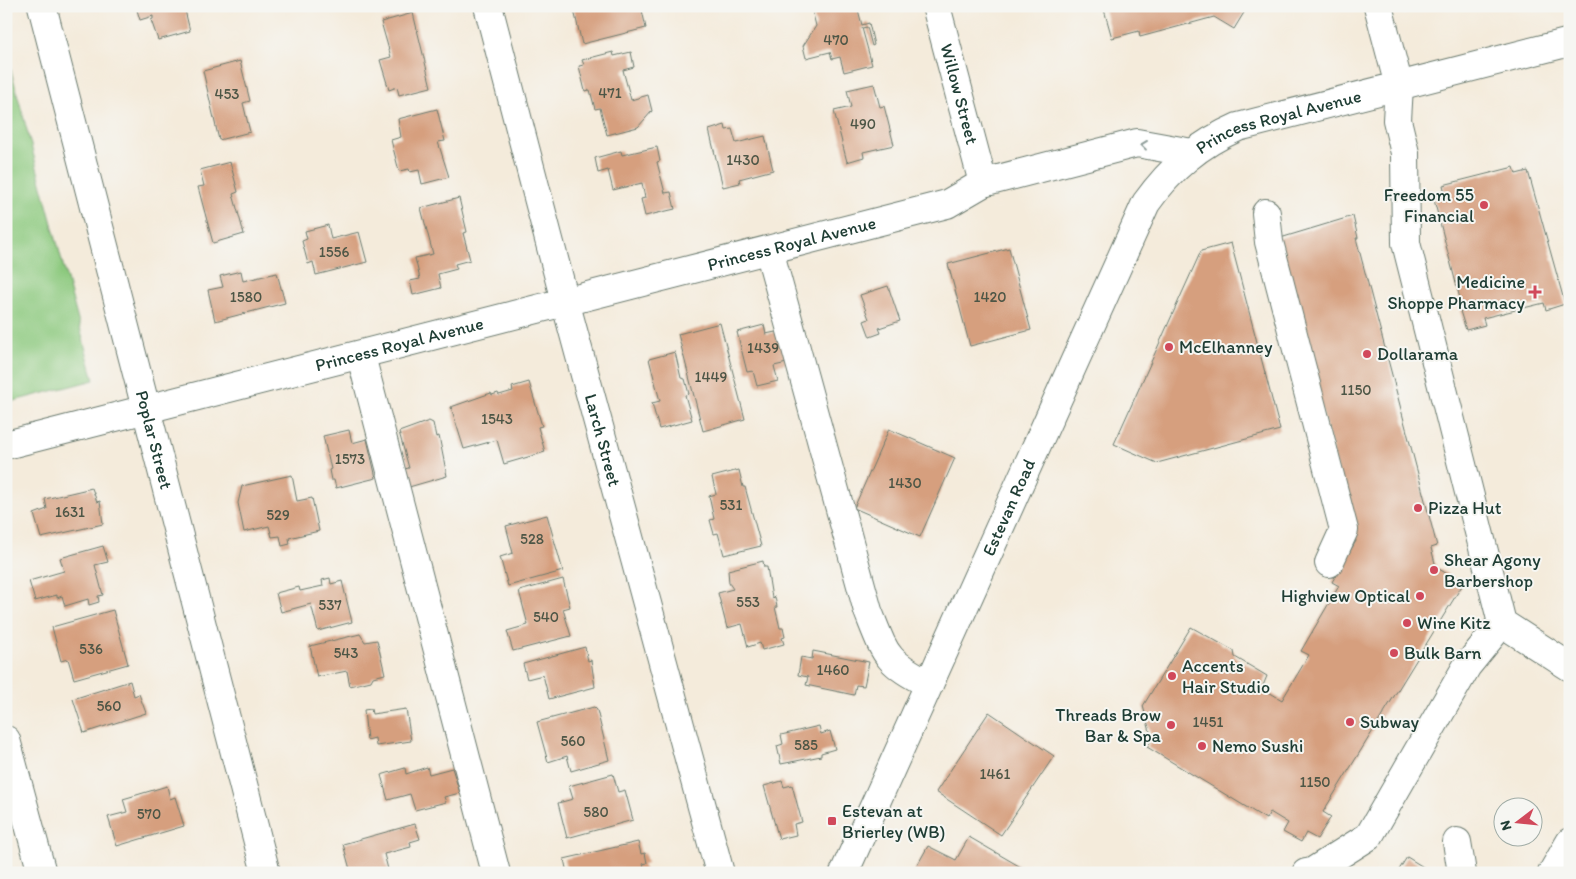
<svg xmlns="http://www.w3.org/2000/svg" width="1576" height="879" viewBox="0 0 1576 879" font-family="Itim,sans-serif">
  <style>
    .green { fill: #8cc97e; stroke: #568359 }
    .building { fill: #d69f7e }
    .lines { fill: none; stroke-linecap: round; stroke-linejoin: round }
    .minor-casing { stroke: #6a7a6e; stroke-width: 30 }
    .major-casing { stroke: #6a7a6e; stroke-width: 30 }
    .minor { stroke: #fff; stroke-width: 28 }
    .major { stroke: #fff; stroke-width: 28 }
    .oneway { stroke: #8f9e9a }
    .poi-dot { fill: #d1495b; stroke: #f6f6f2; stroke-width: 2 }
    .labels { text-anchor: middle; stroke-width: 4; stroke-linejoin: round; paint-order: stroke }
    .number-label { font-size: 15px; fill: #4d5646 }
    .street-label { font-size: 18px; fill: #1f3d34; stroke: #f6f6f2 }
    .poi-label { font-size: 18px; fill: #1f3d34; stroke: #f6f6f2; text-anchor: start }
  </style>
  <rect width="100%" height="100%" fill="#f6f6f2"/>
  <filter id="ink" filterUnits="userSpaceOnUse"><feTurbulence type="fractalNoise" baseFrequency=".02" numOctaves="2"/><feDisplacementMap in="SourceGraphic" scale="10" xChannelSelector="R" yChannelSelector="G"/><feConvolveMatrix kernelMatrix="1 2 1 2 8 2 1 2 1" color-interpolation-filters="sRGB"/></filter>
  <filter id="wash" filterUnits="userSpaceOnUse"><feTurbulence type="fractalNoise" baseFrequency=".0096" numOctaves="4" result="noise"/><feDisplacementMap in="SourceGraphic" scale="20" xChannelSelector="R" yChannelSelector="G"/><feGaussianBlur stdDeviation="1.12" result="paint"/><feColorMatrix in="noise" values="0 0 0 0 0 0 0 0 0 0 0 0 0 0 0 0 0 1.4 0 .05"/><feComposite in="paint" operator="in"/></filter>
  <g filter="url(#wash)">
    <rect width="100%" height="100%" fill="#f4ebdb"/>
    <path class="green" d="M 6,52 L 94,380 L 6,403 Z"/>
    <g id="blocks">
      <path class="building" d="M 150,6 L 184,6 L 190,31 L 158,40 L 151,20 L 153,19 L 153,16 L 140,20 L 137,10 Z
        M 573,6 L 641,6 L 646,28 L 582,44 Z
        M 811,6 L 857,6 L 862,25 L 869,23 L 874,45 L 872,46 L 867,27 L 862,28 L 872,65 L 844,72 L 840,57 L 832,59 L 830,52 L 806,58 L 803,46 L 816,26 Z
        M 1103,6 L 1248,6 L 1234,29 L 1214,17 L 1140,37 L 1139,31 L 1112,38 Z
        M 413,13 L 431,87 L 399,95 L 397,87 L 389,90 L 380,60 L 391,57 L 381,22 Z
        M 613,52 L 614,56 L 631,52 L 634,67 L 623,70 L 631,100 L 648,95 L 652,111 L 638,127 L 607,135 L 600,108 L 595,109 L 590,90 L 585,91 L 579,66 L 584,65 L 582,60 Z
        M 240,61 L 250,101 L 243,103 L 250,132 L 219,140 L 203,71 Z
        M 874,84 L 880,107 L 884,106 L 894,145 L 863,152 L 864,157 L 847,162 L 834,111 L 851,107 L 847,90 Z
        M 437,109 L 445,141 L 438,142 L 449,177 L 422,184 L 419,170 L 410,172 L 409,169 L 399,171 L 391,140 L 401,137 L 398,119 Z
        M 725,125 L 726,130 L 732,129 L 736,143 L 765,136 L 773,170 L 739,179 L 740,183 L 723,187 L 709,130 Z
        M 657,147 L 660,161 L 657,162 L 665,193 L 671,192 L 675,209 L 645,216 L 641,199 L 645,198 L 642,183 L 613,190 L 608,170 L 598,173 L 595,158 L 621,151 L 622,155 Z
        M 230,162 L 238,192 L 233,194 L 244,234 L 213,243 L 198,187 L 204,186 L 200,170 Z
        M 1514,167 L 1516,174 L 1528,171 L 1565,304 L 1546,310 L 1544,303 L 1483,318 L 1485,325 L 1466,330 L 1460,311 L 1463,310 L 1433,196 L 1445,193 L 1443,185 Z
        M 459,198 L 467,232 L 463,233 L 470,260 L 455,264 L 457,269 L 438,274 L 441,288 L 413,295 L 410,281 L 420,279 L 415,258 L 433,254 L 421,208 Z
        M 1353,216 L 1358,238 L 1356,238 L 1437,546 L 1431,548 L 1436,567 L 1463,584 L 1323,812 L 1331,817 L 1317,839 L 1306,833 L 1301,842 L 1283,832 L 1288,823 L 1270,812 L 1266,819 L 1147,747 L 1152,739 L 1143,706 L 1191,627 L 1234,651 L 1235,657 L 1267,676 L 1262,688 L 1282,700 L 1309,655 L 1301,651 L 1339,586 L 1332,582 L 1356,541 L 1277,239 Z
        M 328,225 L 331,239 L 359,232 L 367,262 L 316,275 L 313,262 L 308,264 L 302,241 L 307,239 L 305,231 Z
        M 1231,243 L 1280,430 L 1157,463 L 1114,444 L 1201,251 Z
        M 1009,248 L 1031,330 L 970,346 L 948,264 Z
        M 241,271 L 243,281 L 277,273 L 285,303 L 215,321 L 208,290 L 223,287 L 220,276 Z
        M 888,286 L 900,321 L 879,328 L 881,333 L 870,337 L 864,321 L 869,319 L 860,295 Z
        M 720,323 L 745,419 L 703,431 L 678,334 Z
        M 764,325 L 766,334 L 780,331 L 787,363 L 774,366 L 778,381 L 757,386 L 753,371 L 747,372 L 737,332 Z
        M 675,352 L 681,378 L 685,379 L 689,394 L 685,395 L 692,420 L 659,429 L 652,403 L 660,401 L 649,359 Z
        M 529,382 L 542,426 L 538,427 L 545,452 L 504,464 L 497,440 L 464,449 L 451,407 L 491,393 L 492,395 L 498,393 L 499,395 L 513,391 L 512,387 Z
        M 429,421 L 433,423 L 436,437 L 439,436 L 447,476 L 409,487 L 404,469 L 409,468 L 399,432 Z
        M 889,429 L 955,458 L 920,537 L 854,508 Z
        M 349,430 L 352,443 L 367,439 L 376,478 L 336,488 L 334,480 L 331,480 L 329,470 L 331,469 L 323,436 Z
        M 739,470 L 743,487 L 745,487 L 761,546 L 724,555 L 718,533 L 714,534 L 710,520 L 714,519 L 709,496 L 716,494 L 712,477 Z
        M 292,475 L 297,501 L 312,498 L 319,531 L 289,538 L 290,544 L 282,546 L 280,536 L 272,537 L 269,526 L 244,532 L 238,503 L 242,486 Z
        M 92,488 L 97,502 L 100,501 L 103,524 L 41,538 L 34,514 L 47,509 L 45,499 Z
        M 547,515 L 563,571 L 508,586 L 500,557 L 513,553 L 506,526 Z
        M 103,546 L 108,562 L 95,565 L 103,595 L 98,596 L 99,602 L 89,605 L 88,599 L 65,606 L 62,596 L 57,598 L 57,595 L 35,601 L 29,581 L 64,571 L 60,558 Z
        M 763,561 L 764,567 L 767,567 L 772,598 L 775,597 L 777,607 L 775,607 L 780,628 L 783,628 L 785,637 L 782,638 L 784,644 L 762,650 L 760,643 L 748,647 L 742,624 L 727,628 L 718,593 L 733,589 L 729,583 L 728,570 Z
        M 330,578 L 331,584 L 342,581 L 352,622 L 318,631 L 311,604 L 281,612 L 276,593 L 299,587 L 300,591 L 323,586 L 322,580 Z
        M 563,579 L 570,607 L 563,609 L 571,636 L 513,651 L 507,631 L 528,625 L 519,591 Z
        M 113,610 L 128,664 L 74,679 L 68,659 L 61,661 L 52,627 Z
        M 360,634 L 365,642 L 377,640 L 385,674 L 373,677 L 371,681 L 350,686 L 347,671 L 317,677 L 310,646 Z
        M 585,647 L 588,661 L 591,660 L 595,687 L 549,699 L 543,675 L 527,679 L 523,664 Z
        M 813,651 L 869,662 L 864,686 L 856,685 L 854,695 L 806,685 L 808,677 L 798,675 L 801,657 L 812,659 Z
        M 130,681 L 134,696 L 139,694 L 146,713 L 84,733 L 73,699 Z
        M 594,707 L 597,710 L 609,760 L 571,771 L 567,756 L 548,762 L 537,722 Z
        M 371,709 L 372,714 L 406,709 L 411,741 L 376,746 L 375,738 L 367,740 L 364,710 Z
        M 989,712 L 1054,756 L 1001,835 L 936,792 Z
        M 819,726 L 821,734 L 830,731 L 835,749 L 821,753 L 821,756 L 781,764 L 777,746 L 783,744 L 781,735 Z
        M 427,767 L 429,774 L 452,768 L 460,793 L 444,797 L 446,802 L 415,810 L 410,794 L 388,800 L 381,775 L 405,768 L 406,774 Z
        M 613,774 L 618,792 L 625,790 L 633,820 L 567,838 L 558,803 L 573,799 L 569,786 Z
        M 782,781 L 784,787 L 792,785 L 802,822 L 794,824 L 796,835 L 779,839 L 764,786 Z
        M 167,786 L 170,799 L 175,797 L 184,826 L 117,846 L 108,817 L 127,812 L 123,799 Z
        M 415,824 L 420,839 L 410,842 L 411,847 L 384,854 L 389,873 L 351,873 L 343,844 Z
        M 969,837 L 1031,873 L 913,873 L 928,846 L 956,860 Z
        M 638,842 L 641,854 L 645,853 L 647,863 L 643,864 L 646,873 L 567,873 L 564,859 Z
        M 1407,857 L 1433,873 L 1397,873 Z"/>
    </g>
  </g>
  <g filter="url(#ink)">
    <use href="#blocks" fill-opacity="0" stroke="#6a7a6e" stroke-width="1"/>
    <g class="lines">
      <g class="minor-casing">
        <g id="minor">
          <path id="s1" d="M 42,6 L 266,873"/>
          <path id="s2" d="M 488,6 L 565,301 L 720,873"/>
          <path id="s3" d="M 936,6 L 983,183"/>
          <path d="M 1378,6 L 1399,86 L 1397,120 L 1405,153 L 1406,243 L 1502,623 L 1570,667"/>
          <path d="M 1266,213 L 1269,242 L 1344,530 L 1329,563"/>
          <path d="M 769,250 L 868,611 C 886,656 885,661 929,684"/>
          <path d="M 361,356 L 496,873"/>
          <path id="s4" d="M 6,445 L 947,204 L 983,183 L 1137,143 L 1192,153"/>
          <path d="M 6,740 L 42,873"/>
          <path d="M 1457,842 L 1462,873"/>
          <path id="s5" d="M 844,873 L 1146,203 C 1171,168 1199,144 1238,127 L 1570,42"/>
          <path d="M 1306,873 L 1312,872 L 1369,836 L 1467,666 L 1502,623"/>
        </g>
      </g>
      <g class="major-casing">
        <path id="major" d="M 1552,873 L 1570,842"/>
      </g>
      <use href="#minor" class="minor"/>
      <use href="#major" class="major"/>
    </g>
    <defs><path id="oneway-chevron" d="M-2-3.5L2.5 0L-2 3.5" fill="none" stroke-width="1.6" stroke-linecap="round" stroke-linejoin="round" transform="scale(1.25)"/></defs>
    <use class="oneway" href="#oneway-chevron" transform="translate(1144 145) rotate(-173)"/>
  </g>
  <g class="poi-dot">
    <circle cx="1484" cy="205" r="5"/>
    <path d="M1532.5 284.5h5v5h5v5h-5v5h-5v-5h-5v-5h5z"/>
    <circle cx="1169" cy="347" r="5"/>
    <circle cx="1367" cy="354" r="5"/>
    <circle cx="1418" cy="508" r="5"/>
    <circle cx="1434" cy="570" r="5"/>
    <circle cx="1420" cy="596" r="5"/>
    <circle cx="1407" cy="623" r="5"/>
    <circle cx="1394" cy="653" r="5"/>
    <circle cx="1172" cy="676" r="5"/>
    <circle cx="1350" cy="722" r="5"/>
    <circle cx="1171" cy="725" r="5"/>
    <circle cx="1202" cy="746" r="5"/>
    <rect x="827" y="816" width="10" height="10" rx="2.5"/>
  </g>
  <g class="labels">
    <g class="number-label">
      <text x="836" y="45">470</text>
      <text x="610" y="98">471</text>
      <text x="227" y="99">453</text>
      <text x="863" y="129">490</text>
      <text x="743" y="165">1430</text>
      <text x="334" y="257">1556</text>
      <text x="246" y="302">1580</text>
      <text x="990" y="302">1420</text>
      <text x="763" y="353">1439</text>
      <text x="711" y="382">1449</text>
      <text x="1356" y="395">1150</text>
      <text x="497" y="424">1543</text>
      <text x="350" y="464">1573</text>
      <text x="905" y="488">1430</text>
      <text x="731" y="510">531</text>
      <text x="70" y="517">1631</text>
      <text x="278" y="520">529</text>
      <text x="532" y="544">528</text>
      <text x="748" y="607">553</text>
      <text x="330" y="610">537</text>
      <text x="546" y="622">540</text>
      <text x="91" y="654">536</text>
      <text x="346" y="658">543</text>
      <text x="833" y="675">1460</text>
      <text x="109" y="711">560</text>
      <text x="1208" y="727">1451</text>
      <text x="573" y="746">560</text>
      <text x="806" y="750">585</text>
      <text x="995" y="779">1461</text>
      <text x="1315" y="787">1150</text>
      <text x="596" y="817">580</text>
      <text x="149" y="819">570</text>
    </g>
    <g class="street-label">
      <text dy="6" stroke="none"><textPath href="#s3" startOffset="91">Willow Street</textPath></text>
      <text dy="6" stroke="none"><textPath href="#s5" startOffset="896">Princess Royal Avenue</textPath></text>
      <text dy="6" stroke="none"><textPath href="#s4" startOffset="811">Princess Royal Avenue</textPath></text>
      <text dy="6" stroke="none"><textPath href="#s4" startOffset="406">Princess Royal Avenue</textPath></text>
      <text dy="6" stroke="none"><textPath href="#s1" startOffset="448">Poplar Street</textPath></text>
      <text dy="6" stroke="none"><textPath href="#s2" startOffset="449">Larch Street</textPath></text>
      <text dy="6" stroke="none"><textPath href="#s5" startOffset="401">Estevan Road</textPath></text>
    </g>
    <g class="poi-label">
      <text x="1474" y="201" text-anchor="end">Freedom 55<tspan x="1474" dy="21">Financial</tspan></text>
      <text x="1525" y="288" text-anchor="end">Medicine<tspan x="1525" dy="21">Shoppe Pharmacy</tspan></text>
      <text x="1179" y="353">McElhanney</text>
      <text x="1377" y="360">Dollarama</text>
      <text x="1428" y="514">Pizza Hut</text>
      <text x="1444" y="566">Shear Agony<tspan x="1444" dy="21">Barbershop</tspan></text>
      <text x="1410" y="602" text-anchor="end">Highview Optical</text>
      <text x="1417" y="629">Wine Kitz</text>
      <text x="1404" y="659">Bulk Barn</text>
      <text x="1182" y="672">Accents<tspan x="1182" dy="21">Hair Studio</tspan></text>
      <text x="1161" y="721" text-anchor="end">Threads Brow<tspan x="1161" dy="21">Bar &amp; Spa</tspan></text>
      <text x="1360" y="728">Subway</text>
      <text x="1212" y="752">Nemo Sushi</text>
      <text x="842" y="817">Estevan at<tspan x="842" dy="21">Brierley (WB)</tspan></text>
    </g>
  </g>
  <rect width="1576" height="879" fill="none" stroke="#f6f6f2" stroke-width="25"/>
  <g transform="translate(1518 822) rotate(254)"><circle r="24" fill="#f6f6f2" stroke="#a0aca6"/>
  <path d="M0-4L9 19L0 12L-9 19Z" fill="#d1495b"/>
  <text y="-8" font-size="14" font-weight="bold" text-anchor="middle" fill="#1f3d34">N</text>
  </g>
</svg>
